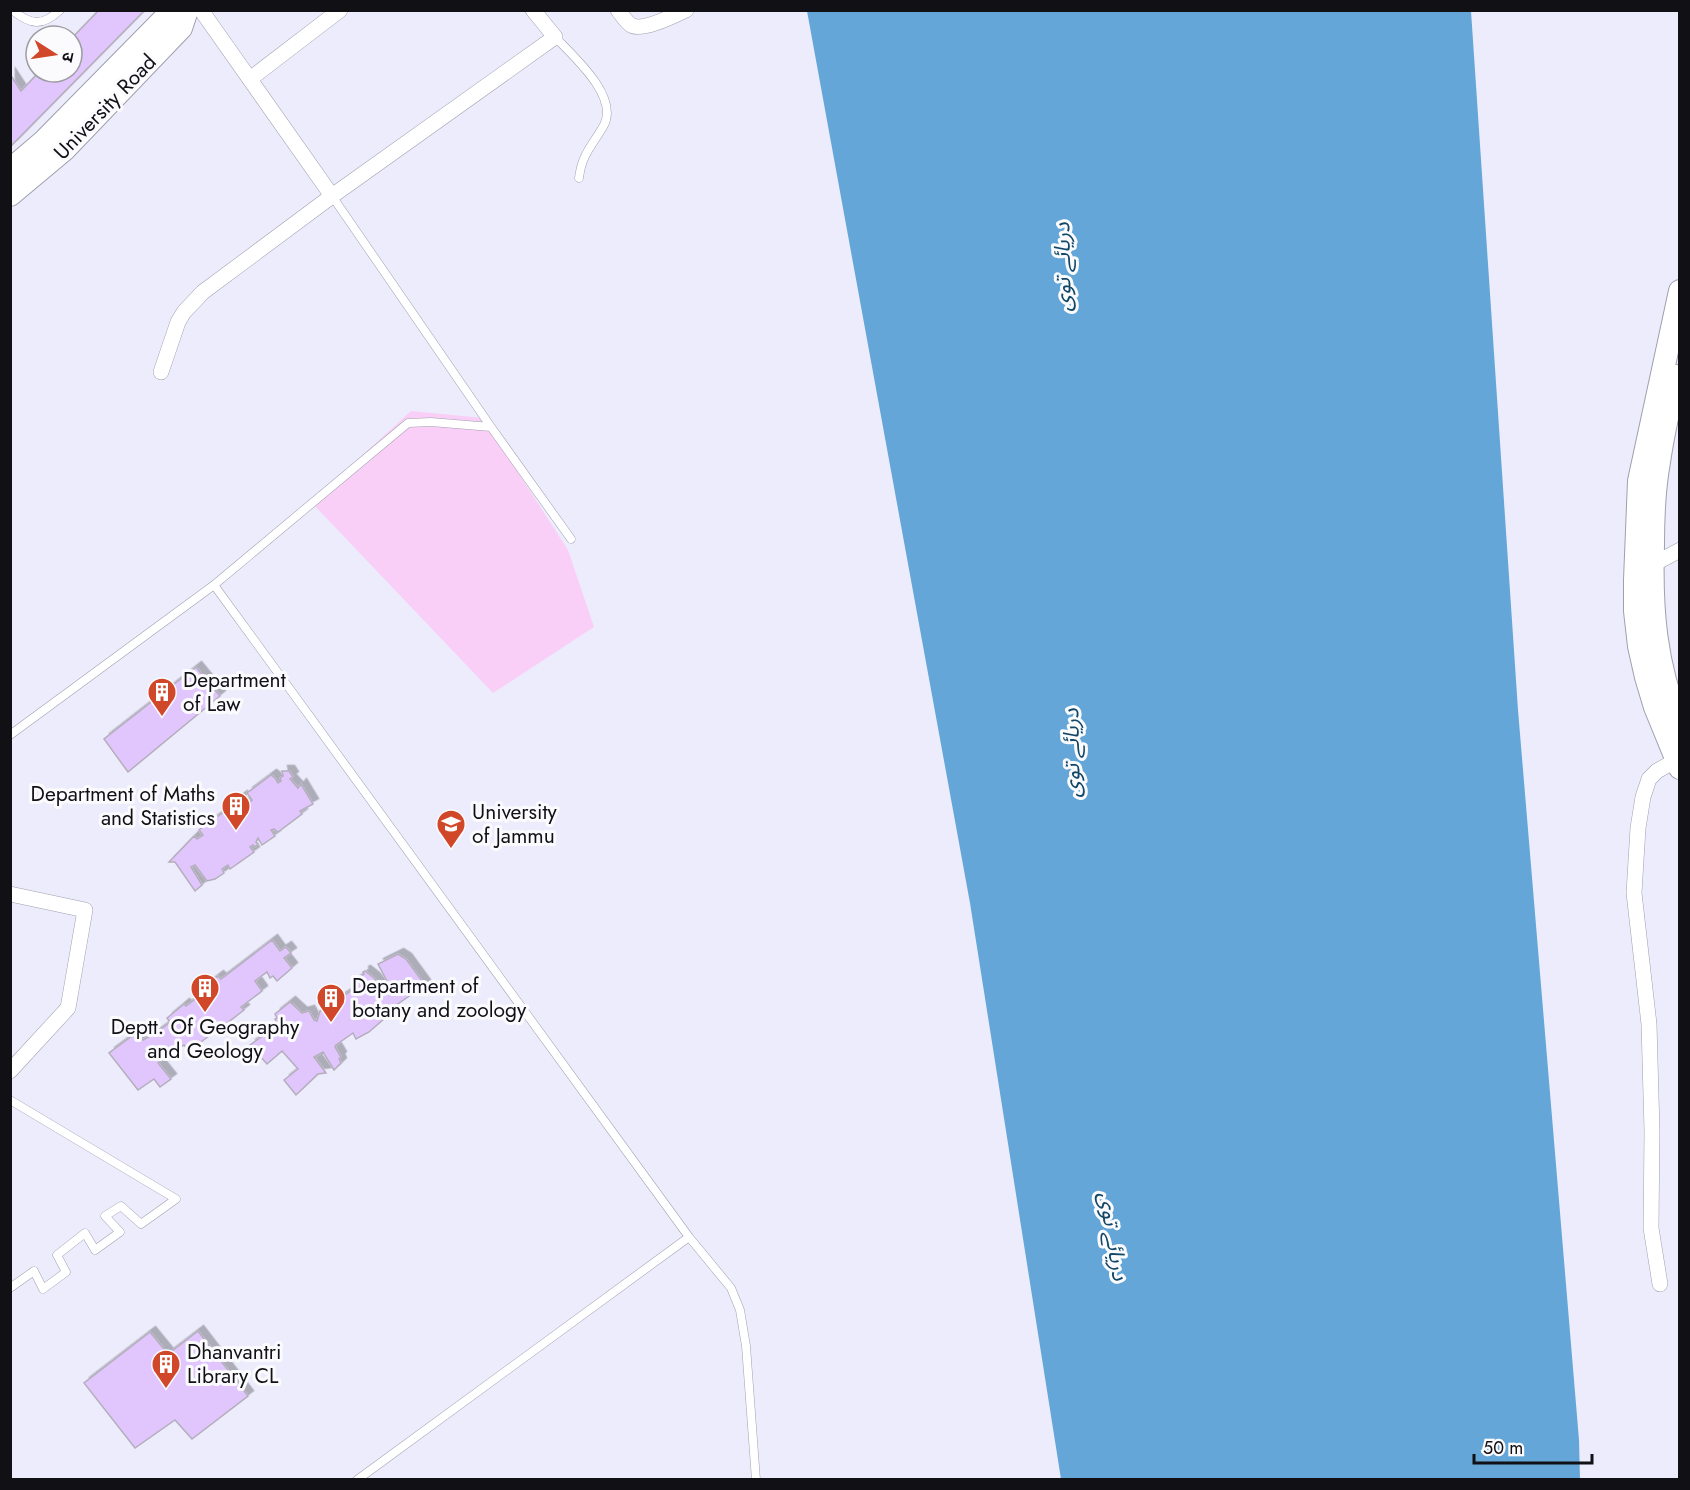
<svg xmlns="http://www.w3.org/2000/svg" width="1690" height="1490" viewBox="0 0 1690 1490" font-family="Jost,'Noto Sans Arabic','Noto Sans Devanagari',sans-serif">
  <style>
    .green { fill: #facff7 }
    .water { fill: #63a6d7 }
    .building { fill: #e0c6fd; stroke: #b4aebc; stroke-width: 1.5; filter: url(#shadow) }
    .lines { fill: none; stroke-linecap: round; stroke-linejoin: round }
    .service-casing { stroke: #9fa0ae; stroke-width: 9 }
    .minor-casing { stroke: #9fa0ae; stroke-width: 16 }
    .primary-casing { stroke: #9fa0ae; stroke-width: 24 }
    .service { stroke: #fff; stroke-width: 8 }
    .minor { stroke: #fff; stroke-width: 15 }
    .primary { stroke: #fff; stroke-width: 22 }
    .labels { text-anchor: middle; stroke-width: 6; stroke-linejoin: round; paint-order: stroke }
    .street-label { font-size: 21px; fill: #101015; stroke: #fbfbfe }
    .poi-label { font-size: 21px; fill: #101015; stroke: #fbfbfe; text-anchor: start }
    .water-label { font-size: 22px; font-style: italic; fill: #124767; stroke: #fbfbfe }
  </style>
  <defs>
    <filter id="shadow"><feDropShadow dx="5.5" dy="-5.5" stdDeviation="0" flood-color="#0004"/></filter>
  </defs>
  <rect width="100%" height="100%" fill="#ececfc"/>
  <path class="green" d="M 411,411 L 483,418 L 568,550 L 594,627 L 493,693 L 311,502 Z"/>
  <path class="water" d="M 807,11 L 1471,11 L 1518,710 L 1579,1440 L 1580,1479 L 1061,1479 L 970,903 Z"/>
  <path class="building" d="M 99,10 L 145,10 L 12,145 L 10,142 L 10,74 L 21,91 L 39,72 L 72,72 L 72,38 Z
    M 196,667 L 220,696 L 128,772 L 104,739 Z
    M 282,771 L 289,771 L 293,777 L 290,779 L 298,788 L 301,784 L 313,804 L 300,811 L 302,814 L 278,832 L 274,829 L 271,830 L 275,836 L 262,845 L 258,838 L 256,842 L 258,844 L 255,847 L 253,845 L 250,847 L 254,852 L 230,869 L 228,865 L 222,869 L 224,873 L 215,879 L 207,881 L 195,865 L 191,867 L 202,885 L 195,891 L 175,862 L 169,862 L 194,836 L 197,839 L 203,835 L 199,830 L 224,812 L 229,818 L 234,814 L 229,806 L 242,796 L 243,798 L 240,801 L 243,804 L 247,800 L 249,803 L 252,800 L 247,793 L 271,775 L 275,778 L 278,783 L 281,781 L 280,778 L 283,776 Z
    M 272,940 L 280,951 L 286,947 L 291,953 L 284,958 L 292,968 L 277,981 L 273,976 L 270,978 L 267,972 L 255,981 L 262,991 L 241,1007 L 244,1010 L 222,1027 L 219,1023 L 206,1033 L 209,1036 L 189,1051 L 184,1045 L 158,1063 L 171,1079 L 160,1087 L 154,1079 L 138,1090 L 109,1053 L 136,1033 L 143,1040 L 157,1032 L 170,1022 L 167,1018 L 184,1004 L 186,1006 L 199,996 L 196,993 L 218,976 L 221,979 Z
    M 398,954 L 406,959 L 425,985 L 382,1015 L 385,1018 L 369,1032 L 356,1039 L 353,1033 L 336,1045 L 335,1047 L 341,1057 L 339,1059 L 341,1063 L 334,1070 L 323,1052 L 314,1057 L 326,1073 L 318,1074 L 296,1095 L 284,1080 L 298,1069 L 282,1051 L 267,1064 L 250,1045 L 275,1027 L 284,1036 L 290,1034 L 284,1023 L 278,1026 L 275,1019 L 277,1018 L 275,1014 L 290,1002 L 302,1013 L 309,1011 L 314,1020 L 317,1021 L 320,1011 L 354,989 L 352,983 L 364,974 L 363,972 L 365,971 L 374,978 L 385,992 L 391,989 L 378,964 Z
    M 198,1331 L 248,1396 L 192,1439 L 175,1420 L 135,1448 L 84,1383 L 150,1332 L 168,1354 Z"/>
  <g class="lines">
    <g class="service-casing">
      <path id="service" d="M 12,10 C 31,25 42,27 60,10
        M 555,37 C 573,56 619,96 604,125 C 593,145 582,153 579,178
        M 491,427 L 571,539
        M 214,585 L 408,423 L 431,422 L 491,427 L 332,196
        M 10,735 L 214,585 L 689,1237 L 357,1480
        M 10,1100 L 176,1199 L 141,1224 L 121,1206 L 105,1216 L 120,1232 L 95,1250 L 85,1233 L 57,1255 L 66,1272 L 43,1289 L 34,1271 L 10,1288
        M 689,1237 L 731,1288 L 740,1310 L 746,1346 L 756,1480"/>
    </g>
    <g class="minor-casing">
      <path id="minor" d="M 201,10 L 332,196
        M 618,10 C 622,15 626,22 631,25 C 642,32 675,15 686,10
        M 250,79 L 340,10
        M 161,372 L 178,322 L 184,312 L 203,292 L 332,196 L 555,37 L 533,10
        M 1652,565 L 1680,550
        M 10,894 L 85,910 L 68,1008 L 10,1071
        M 1660,1284 L 1651,1228 L 1652,1131 L 1649,1024 L 1634,893 L 1638,828 L 1643,797 L 1649,779 L 1657,771 L 1680,758"/>
    </g>
    <g class="primary-casing">
      <path id="primary" d="M 10,170 L 43,142 L 173,10
        M 10,195 L 65,149 L 181,28 L 187,10
        M 1680,291 L 1639,481 L 1635,580 L 1635,611 L 1639,646 L 1646,677 L 1655,707 L 1680,768
        M 1676,376 C 1670,405 1663,433 1659,462 C 1654,489 1653,517 1653,545 C 1651,609 1655,664 1680,725"/>
    </g>
    <use href="#service" class="service"/>
    <use href="#minor" class="minor"/>
    <use href="#primary" class="primary"/>
  </g>
  <defs>
    <g id="building-pin" transform="scale(1.5)"><path d="M0 17L-7.5 6A9.5 9.5 0 1 1 7.5 6Z" fill="#d14729" stroke="#fbfbfe"/><path d="M-4-6H4V6H1V3H-1V6H-4ZM-2.5-4.3h1.7v1.8h-1.7ZM.8-4.3h1.7v1.8H.8ZM-2.5-1h1.7V.8h-1.7ZM.8-1h1.7V.8H.8Z" fill="#fff"/></g>
    <g id="university-pin" transform="scale(1.5)"><path d="M0 17L-7.5 6A9.5 9.5 0 1 1 7.5 6Z" fill="#d14729" stroke="#fbfbfe"/><path d="M0-5L7-2L0 1L-7-2ZM-4 1L0 2.5L4 1V4Q0 6-4 4Z" fill="#fff"/></g>
  </defs>
  <g fill-rule="evenodd">
    <use href="#building-pin" x="162" y="692"/>
    <use href="#building-pin" x="236" y="806"/>
    <use href="#university-pin" x="451" y="824"/>
    <use href="#building-pin" x="205" y="988"/>
    <use href="#building-pin" x="331" y="998"/>
    <use href="#building-pin" x="166" y="1364"/>
  </g>
  <g class="labels">
    <g class="street-label">
      <text transform="translate(105 107) rotate(-46)" y="7">University Road</text>
    </g>
    <g class="poi-label">
      <text x="183" y="687">Department<tspan x="183" dy="24">of Law</tspan></text>
      <text x="215" y="801" text-anchor="end">Department of Maths<tspan x="215" dy="24">and Statistics</tspan></text>
      <text x="472" y="819">University<tspan x="472" dy="24">of Jammu</tspan></text>
      <text x="352" y="993">Department of<tspan x="352" dy="24">botany and zoology</tspan></text>
      <text x="205" y="1034" text-anchor="middle">Deptt. Of Geography<tspan x="205" dy="24">and Geology</tspan></text>
      <text x="187" y="1359">Dhanvantri<tspan x="187" dy="24">Library CL</tspan></text>
    </g>
    <g class="water-label">
      <text transform="translate(1062 267) rotate(-91)" y="8">دریائے توی</text>
      <text transform="translate(1071 753) rotate(-91)" y="8">دریائے توی</text>
      <text transform="translate(1114 1236) rotate(81)" y="8">دریائے توی</text>
    </g>
  </g>
  <rect width="1690" height="1490" fill="none" stroke="#101015" stroke-width="24"/>
  <g transform="translate(54 54) rotate(102)"><circle r="28" fill="#fbfbfe" stroke="#9d9da1" stroke-width="1.5"/>
  <path d="M0-4.5L10 22L0 15L-10 22Z" fill="#d14729"/>
  <text y="-9" font-size="16" font-weight="bold" text-anchor="middle" fill="#101015">उ</text>
  </g>
  <path d="M1474 1454v9h118v-9" fill="none" stroke="#101015" stroke-width="3"/>
  <text x="1483" y="1454" font-size="18" fill="#101015" stroke="#fbfbfe" stroke-width="4.5" paint-order="stroke">50 m</text>
</svg>
